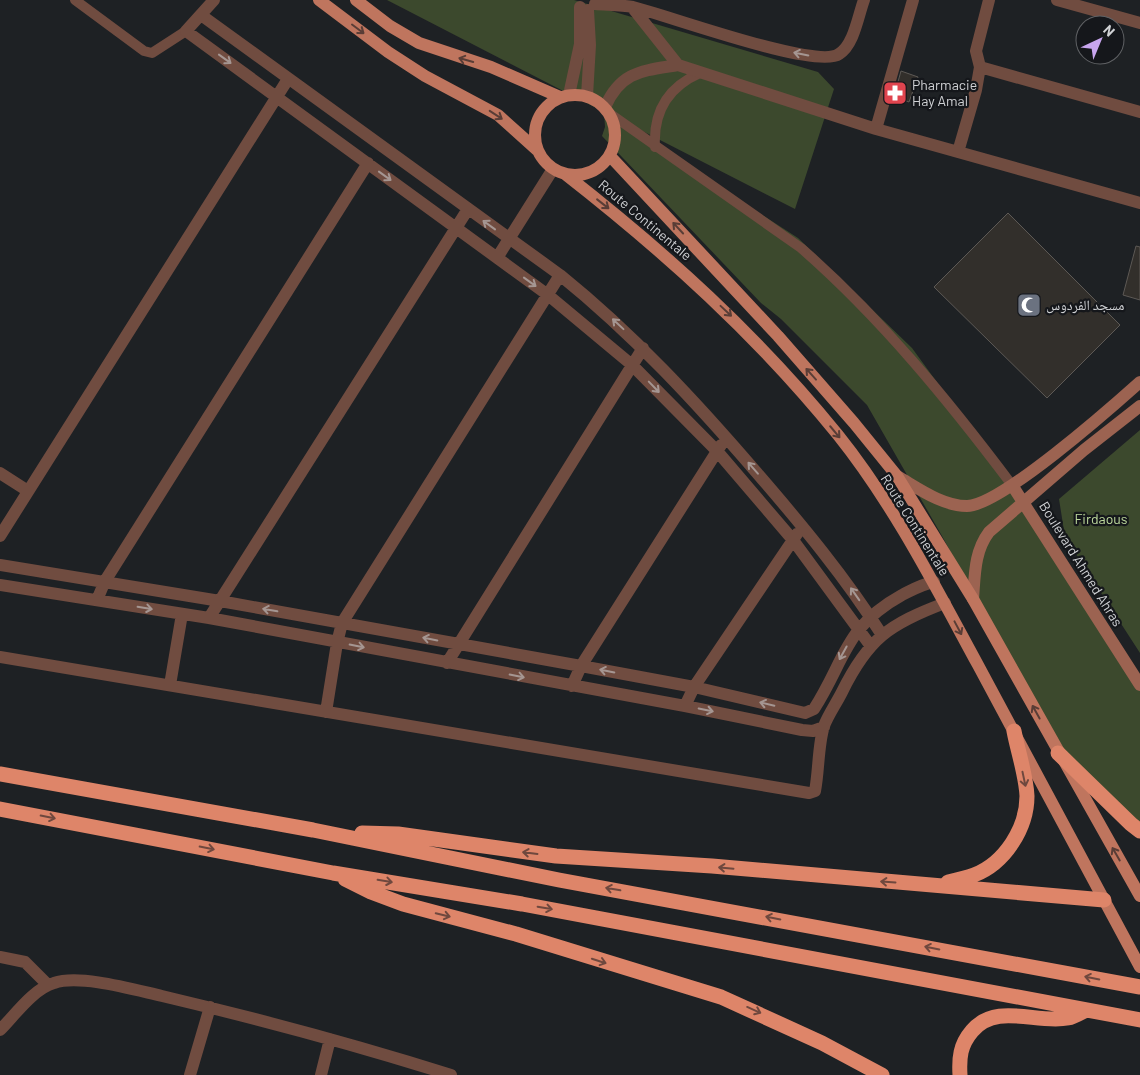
<svg xmlns="http://www.w3.org/2000/svg" width="1140" height="1075" viewBox="0 0 1140 1075" font-family="Barlow,'Noto Naskh Arabic',sans-serif">
  <style>
    .green { fill: #3c492d }
    .building { fill: #322f2b; stroke: #5d5955 }
    .lines { fill: none; stroke-linecap: round; stroke-linejoin: round }
    .lane { stroke: #704c40; stroke-width: 10 }
    .street { stroke: #704c40; stroke-width: 12 }
    .secondary { stroke: #9c6351; stroke-width: 12 }
    .primary { stroke: #bf755e; stroke-width: 12 }
    .highway { stroke: #de8569; stroke-width: 15 }
    .oneway { stroke: #593d36 }
    .oneway2 { stroke: #a59692 }
    .oneway3 { stroke: #6f483e }
    .labels { text-anchor: middle; stroke-width: 4.5; stroke-linejoin: round; paint-order: stroke }
    .poi-label { font-size: 14px; fill: #d0d2d5; stroke: #15171b; text-anchor: start }
    .street-label { font-size: 14px; fill: #d0d2d5; stroke: #15171b }
    .park-label { font-size: 14px; fill: #bfdb9e; stroke: #15171b }
  </style>
  <rect width="100%" height="100%" fill="#1e2124"/>
  <path class="green" d="M 387,0 L 574,0 L 818,72 L 834,89 L 795,209 L 619,119 L 672,157 L 798,238 L 912,348 L 1012,485 L 1140,685 L 1140,831 L 1066,764 L 942,536 L 867,405 L 781,319 L 761,303 L 602,136 L 605,127 L 604,112 Z
    M 1140,430 L 1140,653 L 1065,537 L 1059,499 Z"/>
  <path class="building" d="M 901,71 L 918,77 L 909,102 L 894,96 Z
    M 1008,213 L 1120,325 L 1047,398 L 934,287 Z
    M 1136,246 L 1140,247 L 1140,300 L 1123,295 Z"/>
  <g class="lines">
    <path class="lane" d="M 75,0 L 144,51 L 152,53 L 186,31
      M 609,113 L 801,248 C 881,318 948,400 1012,485
      M 655,147 C 653,112 668,87 700,73"/>
    <path class="street" d="M 214,0 L 186,31 L 548,295 L 632,365 L 717,451 L 793,540 L 870,645
      M 1057,0 L 1140,23
      M 595,4 C 608,5 621,5 633,7 C 667,15 816,70 839,54 C 854,45 858,16 864,0
      M 632,7 L 678,65
      M 201,15 L 560,275 C 633,334 696,402 757,473 C 802,525 845,577 882,635
      M 980,67 L 1140,112
      M 569,95 L 580,44 L 580,7
      M 587,96 L 590,45 L 588,10
      M 605,107 C 621,71 642,71 678,65 L 876,129 L 1140,203
      M 876,129 L 913,0
      M 958,152 L 976,90 L 980,67 L 976,51 L 989,0
      M 497,258 L 553,169
      M 0,473 L 28,491
      M 0,536 L 288,79
      M 0,565 L 220,601 L 581,666 L 694,687 L 805,713 L 814,709 C 845,661 844,627 902,595 C 912,590 922,584 934,582
      M 0,585 L 209,618 L 685,706 L 802,730 L 813,731 L 824,727
      M 97,600 L 105,581 L 368,163
      M 209,618 L 468,209
      M 0,657 L 809,793 L 815,791 C 819,771 818,744 824,726 C 828,715 836,704 842,692 C 868,639 889,624 945,603
      M 447,663 L 643,348
      M 170,685 L 182,614
      M 572,686 L 581,666 L 721,445
      M 685,706 L 694,687 L 797,534
      M 326,712 L 337,643 L 342,623 L 560,275
      M 0,957 L 25,962 L 48,985
      M 0,1030 C 15,1015 33,989 54,983 C 80,974 135,990 162,996 C 259,1019 356,1045 451,1075
      M 190,1075 L 210,1007
      M 321,1075 L 330,1039"/>
    <path class="secondary" d="M 897,476 C 918,488 942,506 967,506 C 1000,506 1111,408 1140,382
      M 1012,485 L 1140,685
      M 973,599 C 975,575 974,552 989,532 L 1084,450 L 1140,406"/>
    <path class="primary" d="M 319,0 L 388,52 L 425,76 L 498,115 L 537,150
      M 356,0 L 390,26 L 419,43 L 491,67 L 560,97
      M535 135a40 40 0 1 1 80 0a40 40 0 1 1-80 0Z
      M 610,156 L 778,336 L 854,423 L 897,476 L 973,599 L 1140,896
      M 565,174 C 666,253 757,335 838,435 C 894,505 935,586 978,665 C 1032,765 1086,866 1140,967"/>
    <path class="highway" d="M 1058,753 L 1131,824 L 1140,831
      M 0,774 L 313,830 L 559,880 L 1140,987
      M 0,809 L 333,873 L 522,904 L 1140,1020
      M 362,833 L 398,834 L 556,856 L 712,866 L 1104,900
      M 345,879 L 371,892 L 403,904 L 516,934 L 721,997 L 822,1043 L 882,1075
      M 948,882 C 957,880 966,878 974,875 C 1005,863 1027,828 1027,796 C 1026,775 1018,752 1014,731
      M 960,1075 C 959,1058 960,1045 972,1031 C 996,1002 1036,1024 1068,1018 C 1074,1017 1080,1013 1086,1010"/>
  </g>
  <defs><path id="oneway-shaft" d="M-6 0H5M1.5-3L5.5 0L1.5 3" fill="none" stroke-width="1.6" stroke-linecap="round" stroke-linejoin="round" transform="scale(1.25)"/></defs>
  <g class="oneway">
    <use href="#oneway-shaft" transform="translate(358 29) rotate(37)"/>
    <use href="#oneway-shaft" transform="translate(466 60) rotate(-164)"/>
    <use href="#oneway-shaft" transform="translate(496 115) rotate(33)"/>
    <use href="#oneway-shaft" transform="translate(603 204) rotate(38)"/>
    <use href="#oneway-shaft" transform="translate(678 228) rotate(-133)"/>
    <use href="#oneway-shaft" transform="translate(726 311) rotate(43)"/>
    <use href="#oneway-shaft" transform="translate(811 374) rotate(-132)"/>
    <use href="#oneway-shaft" transform="translate(835 432) rotate(50)"/>
    <use href="#oneway-shaft" transform="translate(958 628) rotate(62)"/>
    <use href="#oneway-shaft" transform="translate(1036 712) rotate(-119)"/>
    <use href="#oneway-shaft" transform="translate(1116 854) rotate(-120)"/>
  </g>
  <g class="oneway2">
    <use href="#oneway-shaft" transform="translate(801 54) rotate(-169)"/>
    <use href="#oneway-shaft" transform="translate(225 59) rotate(36)"/>
    <use href="#oneway-shaft" transform="translate(385 176) rotate(36)"/>
    <use href="#oneway-shaft" transform="translate(489 225) rotate(-144)"/>
    <use href="#oneway-shaft" transform="translate(530 282) rotate(36)"/>
    <use href="#oneway-shaft" transform="translate(618 324) rotate(-137)"/>
    <use href="#oneway-shaft" transform="translate(654 387) rotate(46)"/>
    <use href="#oneway-shaft" transform="translate(753 468) rotate(-131)"/>
    <use href="#oneway-shaft" transform="translate(855 594) rotate(-125)"/>
    <use href="#oneway-shaft" transform="translate(145 608) rotate(9)"/>
    <use href="#oneway-shaft" transform="translate(270 610) rotate(-170)"/>
    <use href="#oneway-shaft" transform="translate(430 639) rotate(-169)"/>
    <use href="#oneway-shaft" transform="translate(357 646) rotate(11)"/>
    <use href="#oneway-shaft" transform="translate(843 653) rotate(119)"/>
    <use href="#oneway-shaft" transform="translate(607 671) rotate(-169)"/>
    <use href="#oneway-shaft" transform="translate(517 676) rotate(11)"/>
    <use href="#oneway-shaft" transform="translate(767 704) rotate(-167)"/>
    <use href="#oneway-shaft" transform="translate(706 710) rotate(12)"/>
  </g>
  <g class="oneway3">
    <use href="#oneway-shaft" transform="translate(1024 779) rotate(78)"/>
    <use href="#oneway-shaft" transform="translate(48 817) rotate(11)"/>
    <use href="#oneway-shaft" transform="translate(207 848) rotate(11)"/>
    <use href="#oneway-shaft" transform="translate(530 853) rotate(-173)"/>
    <use href="#oneway-shaft" transform="translate(726 868) rotate(-175)"/>
    <use href="#oneway-shaft" transform="translate(385 881) rotate(9)"/>
    <use href="#oneway-shaft" transform="translate(888 882) rotate(-176)"/>
    <use href="#oneway-shaft" transform="translate(613 889) rotate(-170)"/>
    <use href="#oneway-shaft" transform="translate(545 908) rotate(10)"/>
    <use href="#oneway-shaft" transform="translate(443 915) rotate(14)"/>
    <use href="#oneway-shaft" transform="translate(773 918) rotate(-169)"/>
    <use href="#oneway-shaft" transform="translate(932 948) rotate(-169)"/>
    <use href="#oneway-shaft" transform="translate(599 961) rotate(18)"/>
    <use href="#oneway-shaft" transform="translate(1092 978) rotate(-169)"/>
    <use href="#oneway-shaft" transform="translate(754 1010) rotate(24)"/>
  </g>
  <defs>
    <g id="pharmacy-square" transform="scale(1.25)"><rect x="-9" y="-9" width="18" height="18" rx="4" fill="#e0444e" stroke="#15171b"/><path d="M-2-6h4v4h4v4h-4v4h-4v-4h-4v-4h4Z" fill="#fff"/></g>
    <g id="mosque-square" transform="scale(1.25)"><rect x="-9" y="-9" width="18" height="18" rx="4" fill="#6b7280" stroke="#15171b"/><path d="M3.5-4.9A6 6 0 1 0 3.5 4.9A5 5 0 1 1 3.5-4.9Z" fill="#fff"/></g>
  </defs>
  <g fill-rule="evenodd">
    <use href="#pharmacy-square" x="895" y="93"/>
    <use href="#mosque-square" x="1029" y="305"/>
  </g>
  <g class="labels">
    <g class="poi-label">
      <text x="912" y="90">Pharmacie<tspan x="912" dy="16">Hay Amal</tspan></text>
      <text x="1046" y="310">مسجد الفردوس</text>
    </g>
    <g class="street-label">
      <text transform="translate(645 220) rotate(40)" y="5">Route Continentale</text>
      <text transform="translate(915 525) rotate(58)" y="5">Route Continentale</text>
      <text transform="translate(1081 564) rotate(58)" y="5">Boulevard Ahmed Ahras</text>
    </g>
    <g class="park-label">
      <text x="1101" y="524">Firdaous</text>
    </g>
  </g>
  <g transform="translate(1100 40) rotate(44)"><circle r="24" fill="#15171b" stroke="#606265"/>
  <path d="M0-4L9 19L0 12L-9 19Z" fill="#c8a6ef"/>
  <text y="-8" font-size="14" font-weight="bold" text-anchor="middle" fill="#d0d2d5">N</text>
  </g>
</svg>
